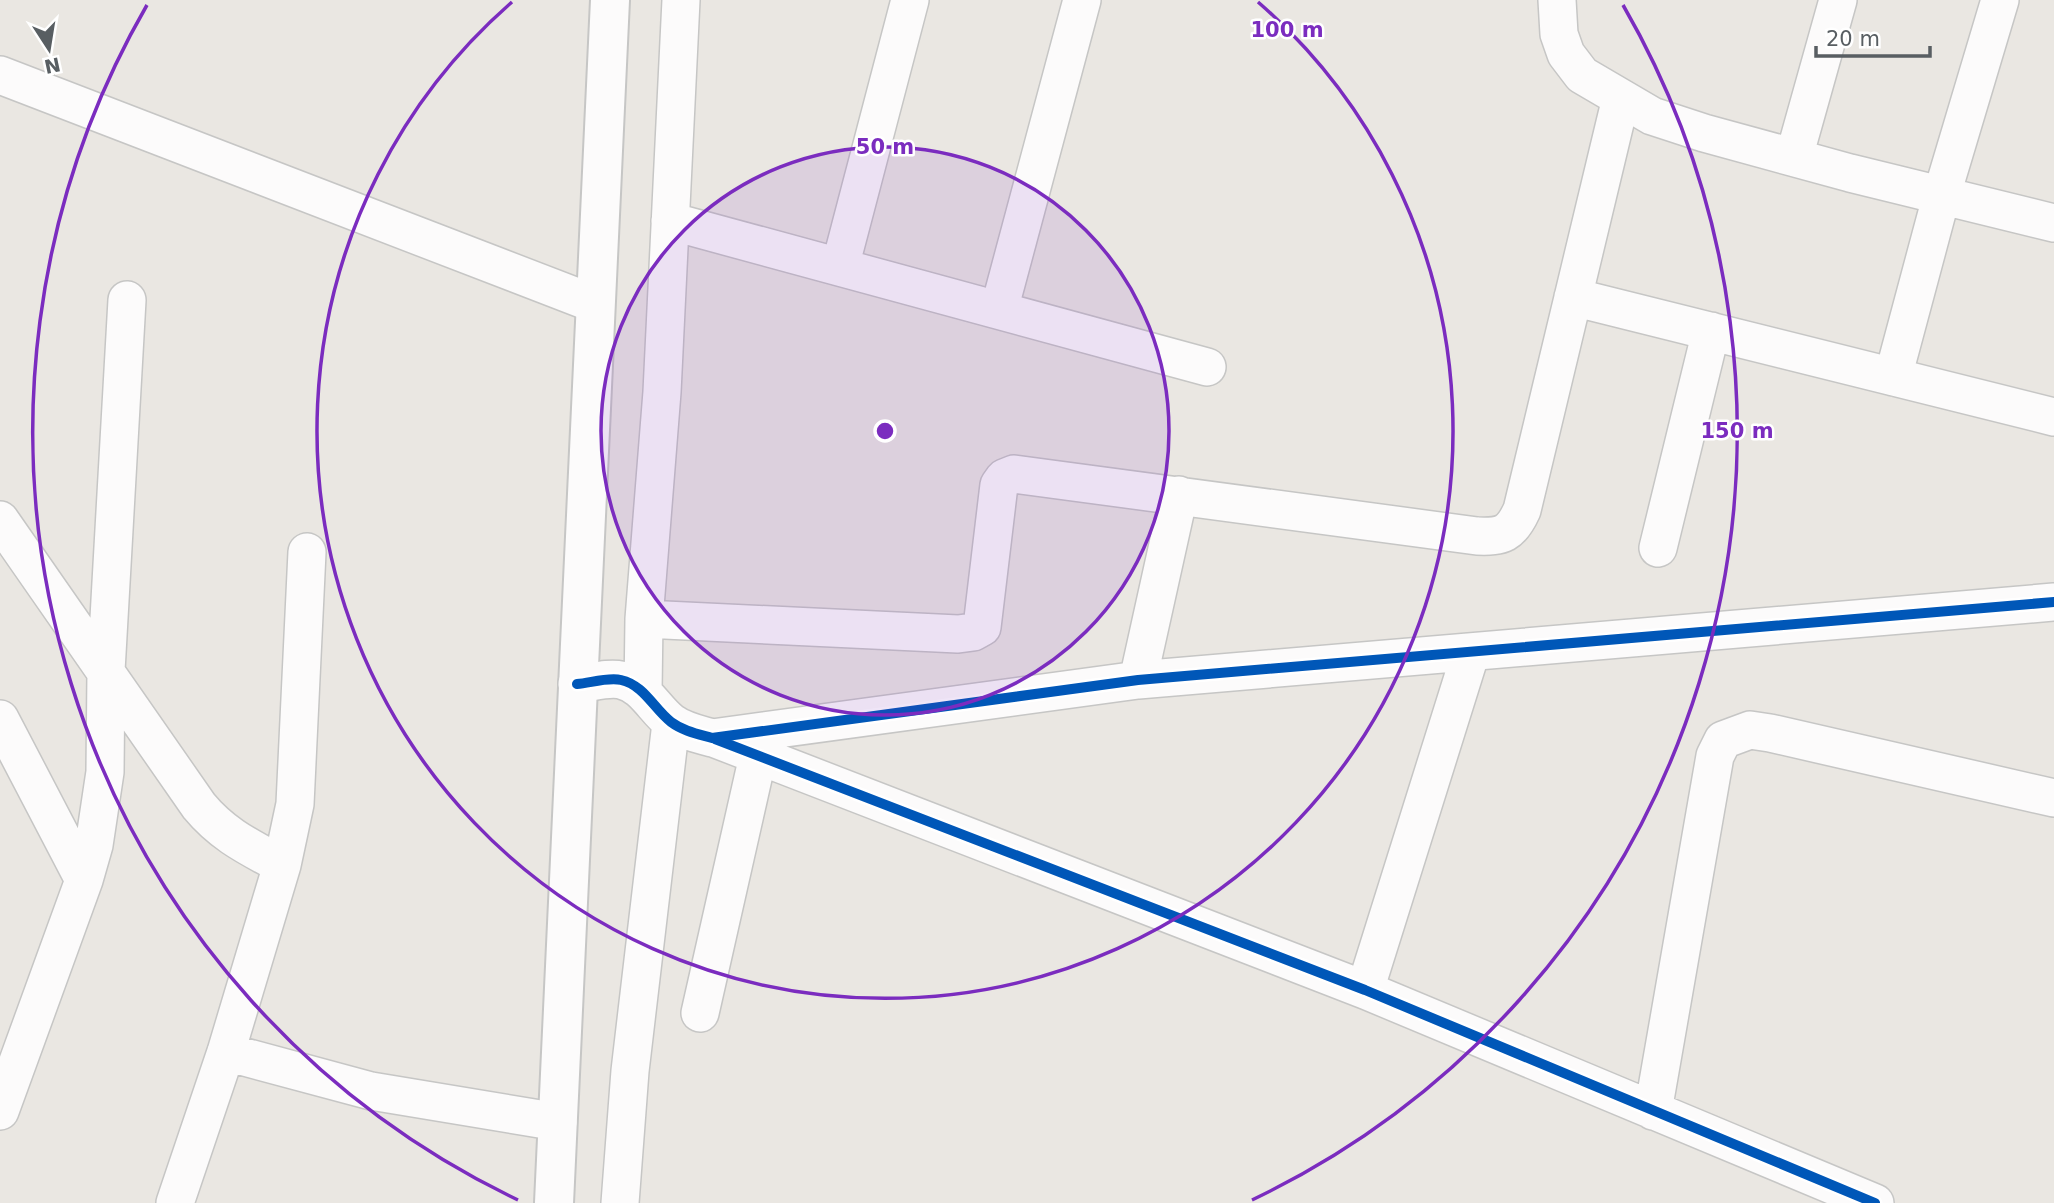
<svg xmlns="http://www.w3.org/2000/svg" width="2054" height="1203" viewBox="0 0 2054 1203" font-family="'DejaVu Sans',sans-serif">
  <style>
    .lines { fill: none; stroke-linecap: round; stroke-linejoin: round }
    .minor-casing { stroke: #c6c6c5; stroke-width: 40 }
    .tertiary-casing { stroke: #c6c6c5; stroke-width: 42 }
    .minor { stroke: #fcfbfb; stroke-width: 37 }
    .tertiary { stroke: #fcfbfb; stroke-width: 38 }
    .cycleway-casing { stroke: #fff; stroke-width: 15 }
    .cycleway { stroke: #0057b8; stroke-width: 10 }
    .ring { fill: none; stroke: #7b2cbf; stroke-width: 3.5 }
    .centre { fill: #7b2cbf; stroke: #fff; stroke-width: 3.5 }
    .ring-label { font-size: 21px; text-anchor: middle; font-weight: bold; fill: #7b2cbf; stroke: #fff; stroke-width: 5; stroke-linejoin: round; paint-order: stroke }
  </style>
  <rect width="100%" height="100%" fill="#eae7e2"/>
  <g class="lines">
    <g class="minor-casing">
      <path id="minor" d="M 1557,0 L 1559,34 L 1566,54 L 1582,75 L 1652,116 L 1704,133 L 1850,173 L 2054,223
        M 0,75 L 595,304
        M 1794,157 L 1838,0
        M 670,221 L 1207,367
        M 840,267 L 910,0
        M 1573,297 L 2054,417
        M 999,310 L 1082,0
        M 1893,377 L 1942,194 L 2000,0
        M 0,520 L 199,806 C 223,835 249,847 282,865
        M 1658,548 L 1711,331
        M 644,619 L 958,634 L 973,632 L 982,627 L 999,485 L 1004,478 L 1014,474 L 1477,536 C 1503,537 1511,534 1522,510 L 1621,98
        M 1138,680 L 1179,495
        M 577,684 C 590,683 608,677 621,680 C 644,685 654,709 671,722 C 683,731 698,734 712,738 L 1138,680 L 2054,602
        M 643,692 L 644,619 L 662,392 L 681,0
        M 0,719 L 84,880
        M 716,739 L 1365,990 L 1875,1203
        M 1365,990 L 1471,652
        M 700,1013 L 758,756
        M 226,1052 L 371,1091 L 558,1122
        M 0,1111 L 84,880 L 94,845 L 105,772 L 106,671 L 127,300
        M 1653,1111 L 1715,756 L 1723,740 L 1750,730 L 1770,733 L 2054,798
        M 175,1203 L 226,1052 L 282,865 L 295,804 L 307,552
        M 620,1203 L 630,1071 L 671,723"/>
    </g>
    <g class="tertiary-casing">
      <path id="tertiary" d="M 554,1203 L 610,0"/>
    </g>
    <use href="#minor" class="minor"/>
    <use href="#tertiary" class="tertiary"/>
    <g class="cycleway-casing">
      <path id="cycleway" d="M 577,684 C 590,683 608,677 621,680 C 644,685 654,709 671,722 C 683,731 698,734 712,738 L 1138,680 L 2054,602
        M 715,739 L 1365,990 L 1875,1203"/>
    </g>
    <use href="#cycleway" class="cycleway"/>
  </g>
  <circle cx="885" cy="431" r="284" fill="#7b2cbf" fill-opacity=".12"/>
  <g class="ring">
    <circle cx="885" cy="431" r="284"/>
    <path d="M1258 2A568 568 0 1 1 512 2"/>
    <path d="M518 1200A852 852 0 0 1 147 5M1623 5A852 852 0 0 1 1252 1200"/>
  </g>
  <circle cx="885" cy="431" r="10" class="centre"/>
  <g class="ring-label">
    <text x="1287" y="37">100 m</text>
    <text x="885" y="154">50 m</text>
    <text x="1737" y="438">150 m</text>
  </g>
  <g transform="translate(49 49) rotate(168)" stroke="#ffffff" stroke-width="5" paint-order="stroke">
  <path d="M0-5L12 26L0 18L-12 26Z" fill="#585e62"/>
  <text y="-10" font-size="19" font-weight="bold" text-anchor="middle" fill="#585e62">N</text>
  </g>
  <path d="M1816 46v10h114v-10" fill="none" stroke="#585e62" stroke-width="3.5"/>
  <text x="1826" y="46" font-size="21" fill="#585e62" stroke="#ffffff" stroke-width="5" paint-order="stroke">20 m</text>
</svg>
